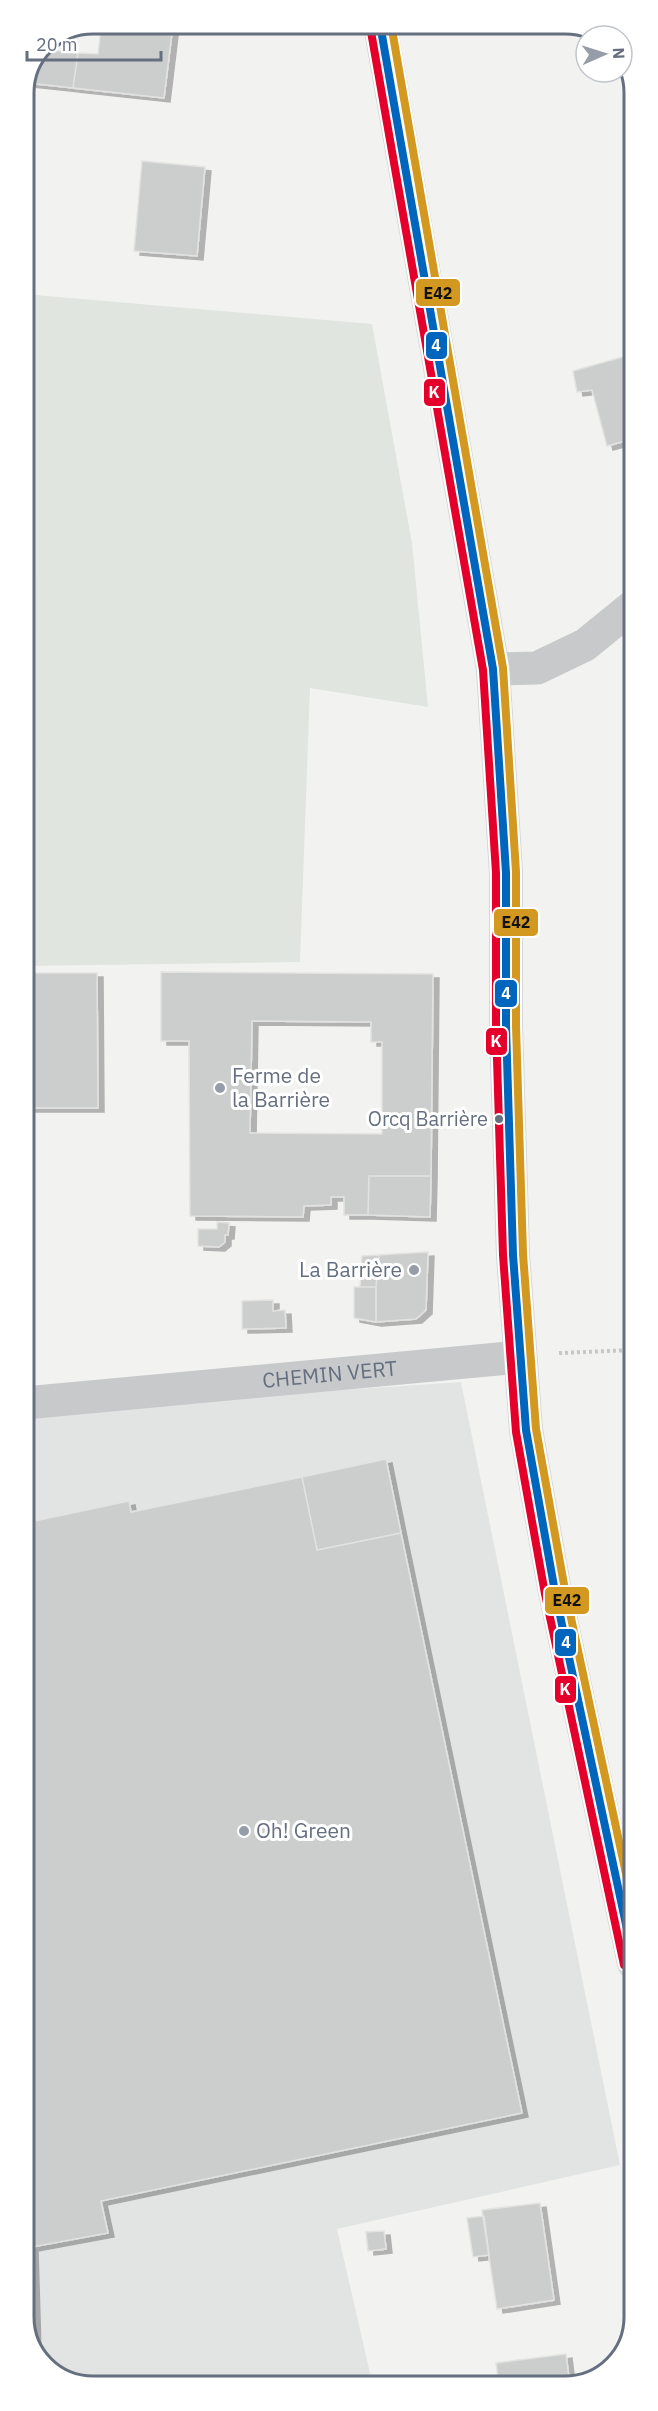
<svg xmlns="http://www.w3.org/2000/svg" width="658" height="2411" viewBox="0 0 658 2411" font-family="'IBM Plex Sans',sans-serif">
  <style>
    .built { fill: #e2e4e4 }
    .green { fill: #e0e5df }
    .building { fill: #cccdcd; stroke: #e2e2e1; stroke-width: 1.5; fill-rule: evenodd; filter: url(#shadow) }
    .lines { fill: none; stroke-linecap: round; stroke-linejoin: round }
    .primary-casing { stroke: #d0d1d2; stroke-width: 34 }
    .path { stroke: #c6c7c7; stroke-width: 4; stroke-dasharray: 3 3; stroke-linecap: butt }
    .street { stroke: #c8c9cb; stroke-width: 33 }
    .primary { stroke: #dedfdf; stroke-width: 33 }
    .bus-1-casing { stroke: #fff; stroke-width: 12 }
    .bus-2-casing { stroke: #fff; stroke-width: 12 }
    .bus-3-casing { stroke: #fff; stroke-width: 12 }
    .bus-1 { stroke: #0065bd; stroke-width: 8 }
    .bus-2 { stroke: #e4002b; stroke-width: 8 }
    .bus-3 { stroke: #d29820; stroke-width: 8 }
    .poi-dot { fill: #969da8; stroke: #fff; stroke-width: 2 }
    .bus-dot { fill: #656f80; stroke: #fff; stroke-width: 2 }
    .labels { text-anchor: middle; stroke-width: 6; stroke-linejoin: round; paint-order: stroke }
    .bus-label { font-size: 20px; fill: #656f80; stroke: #fff; text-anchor: end }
    .poi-label { font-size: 21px; fill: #656f80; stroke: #fff; text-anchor: start }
    .street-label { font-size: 21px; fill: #656f80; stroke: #fff }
    .rim { fill: none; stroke: #656f80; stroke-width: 3 }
    .line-badge { stroke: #fff; stroke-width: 2 }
    .badge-label { font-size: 16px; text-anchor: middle; font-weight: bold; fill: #fff }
    .pale-badge-label { font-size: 16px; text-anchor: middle; font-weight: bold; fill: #111 }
  </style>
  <defs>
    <filter id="shadow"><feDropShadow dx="6" dy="4" stdDeviation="0" flood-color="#0004"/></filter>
  </defs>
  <rect width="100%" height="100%" fill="#f2f3f1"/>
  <path class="built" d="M 461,1382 L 620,2165 L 337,2229 L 373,2386 L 89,2387 L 48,2370 L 25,2331 L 25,1411 Z"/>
  <path class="green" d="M 24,294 L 372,324 L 412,543 L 428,707 L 310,688 L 300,962 L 25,966 Z"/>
  <path class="building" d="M 93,24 L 173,24 L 164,98 L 73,88 L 78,53 L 98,54 L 101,27 Z
    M 43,49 L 78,53 L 73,88 L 28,83 Z
    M 142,161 L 205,167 L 197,256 L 134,251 Z
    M 633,354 L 633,439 L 607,446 L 592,390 L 577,392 L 573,371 Z
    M 161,972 L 433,974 L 431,1176 L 369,1176 L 368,1215 L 344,1215 L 344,1197 L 331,1197 L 331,1205 L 304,1206 L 303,1217 L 190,1216 L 189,1041 L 161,1041 ZM 252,1021 L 371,1022 L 371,1042 L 382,1042 L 382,1134 L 250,1133 Z
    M 25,973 L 97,973 L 98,1108 L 25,1108 Z
    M 369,1176 L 431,1176 L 430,1217 L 368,1215 Z
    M 217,1222 L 229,1223 L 228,1235 L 225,1235 L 225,1242 L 219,1247 L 198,1246 L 198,1229 L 217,1229 Z
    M 428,1252 L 426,1310 L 416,1319 L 376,1322 L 376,1287 L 379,1255 Z
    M 379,1255 L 376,1287 L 360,1287 L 362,1256 Z
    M 354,1287 L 376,1287 L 376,1322 L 354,1318 Z
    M 273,1300 L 273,1311 L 285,1310 L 286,1328 L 242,1329 L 242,1301 Z
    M 386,1459 L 401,1533 L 317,1550 L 302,1477 Z
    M 302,1477 L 317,1550 L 401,1533 L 522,2113 L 101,2201 L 108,2233 L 32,2247 L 35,2347 L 25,2331 L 25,1523 L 129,1501 L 131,1512 Z
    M 540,2203 L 554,2300 L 497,2309 L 482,2210 Z
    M 484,2216 L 489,2255 L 473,2257 L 467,2218 Z
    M 384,2231 L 386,2249 L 368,2251 L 366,2232 Z
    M 566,2354 L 570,2386 L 499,2386 L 496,2363 Z"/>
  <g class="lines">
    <g class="primary-casing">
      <path id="primary" d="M 380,24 L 493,669 L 506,873 L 506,1026 L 513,1255 L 526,1430 L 555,1592 L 634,1963"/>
    </g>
    <path class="path" d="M 559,1353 L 633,1350"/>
    <g class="street">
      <path d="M 493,669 L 537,668 L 585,645 L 633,606"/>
      <path id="s1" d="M 25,1403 L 520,1357"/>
    </g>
    <use href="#primary" class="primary"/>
    <g class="bus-1-casing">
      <path id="bus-1" d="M 380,24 L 493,669 L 506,873 L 506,1026 L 513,1255 L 526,1430 L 555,1592 L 634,1962"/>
    </g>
    <g class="bus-2-casing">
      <path id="bus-2" d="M 370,26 L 483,670 L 496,873 L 496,1026 L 503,1255 L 516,1432 L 545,1594 L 624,1965"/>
    </g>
    <g class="bus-3-casing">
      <path id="bus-3" d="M 391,24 L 503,668 L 516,872 L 516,1026 L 523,1254 L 536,1429 L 565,1590 L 634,1911"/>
    </g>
    <use href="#bus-1" class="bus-1"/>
    <use href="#bus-2" class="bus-2"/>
    <use href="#bus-3" class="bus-3"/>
  </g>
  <g class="poi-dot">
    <circle cx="220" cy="1088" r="6"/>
    <circle cx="414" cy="1270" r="6"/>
    <circle cx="244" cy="1831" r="6"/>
  </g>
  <circle class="bus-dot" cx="499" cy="1119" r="5"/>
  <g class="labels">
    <g class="bus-label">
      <text x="488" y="1126">Orcq Barrière</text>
    </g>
    <g class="poi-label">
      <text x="232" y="1083">Ferme de<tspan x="232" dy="24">la Barrière</tspan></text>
      <text x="402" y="1277" text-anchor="end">La Barrière</text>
      <text x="256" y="1838">Oh! Green</text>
    </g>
    <g class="street-label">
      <text dy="7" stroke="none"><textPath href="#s1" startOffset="306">CHEMIN VERT</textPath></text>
    </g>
  </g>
  <path d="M0 0H658V2411H0ZM93 34H565A59 59 0 0 1 624 93V2317A59 59 0 0 1 565 2376H93A59 59 0 0 1 34 2317V93A59 59 0 0 1 93 34Z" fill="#fff" fill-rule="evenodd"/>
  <path class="rim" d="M93 34H565A59 59 0 0 1 624 93V2317A59 59 0 0 1 565 2376H93A59 59 0 0 1 34 2317V93A59 59 0 0 1 93 34Z"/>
  <g class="line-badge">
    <rect x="415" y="278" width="46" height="29" rx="6" fill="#d29820"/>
    <rect x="425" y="331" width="23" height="29" rx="6" fill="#0065bd"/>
    <rect x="423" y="378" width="23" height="29" rx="6" fill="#e4002b"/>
    <rect x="493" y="908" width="46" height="29" rx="6" fill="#d29820"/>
    <rect x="494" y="979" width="24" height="29" rx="6" fill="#0065bd"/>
    <rect x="485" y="1027" width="23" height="29" rx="6" fill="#e4002b"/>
    <rect x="544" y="1586" width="46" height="29" rx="6" fill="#d29820"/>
    <rect x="554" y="1628" width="23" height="29" rx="6" fill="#0065bd"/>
    <rect x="554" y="1675" width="23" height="29" rx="6" fill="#e4002b"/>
  </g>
  <g class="badge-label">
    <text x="436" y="351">4</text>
    <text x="434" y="398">K</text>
    <text x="506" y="999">4</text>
    <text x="496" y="1047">K</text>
    <text x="566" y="1648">4</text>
    <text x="565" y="1695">K</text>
  </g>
  <g class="pale-badge-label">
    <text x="438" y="299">E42</text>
    <text x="516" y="928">E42</text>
    <text x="567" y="1606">E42</text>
  </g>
  <g transform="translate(604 54) rotate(87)"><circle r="28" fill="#ffffff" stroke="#c1c5cc" stroke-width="1.5"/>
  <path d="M0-4.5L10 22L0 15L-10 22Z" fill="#969da8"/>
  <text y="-9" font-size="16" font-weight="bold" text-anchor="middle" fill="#656f80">N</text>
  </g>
  <path d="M27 51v9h134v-9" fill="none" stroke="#656f80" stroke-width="3"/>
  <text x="36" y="51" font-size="18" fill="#656f80" stroke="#ffffff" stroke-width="4.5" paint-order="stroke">20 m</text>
</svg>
